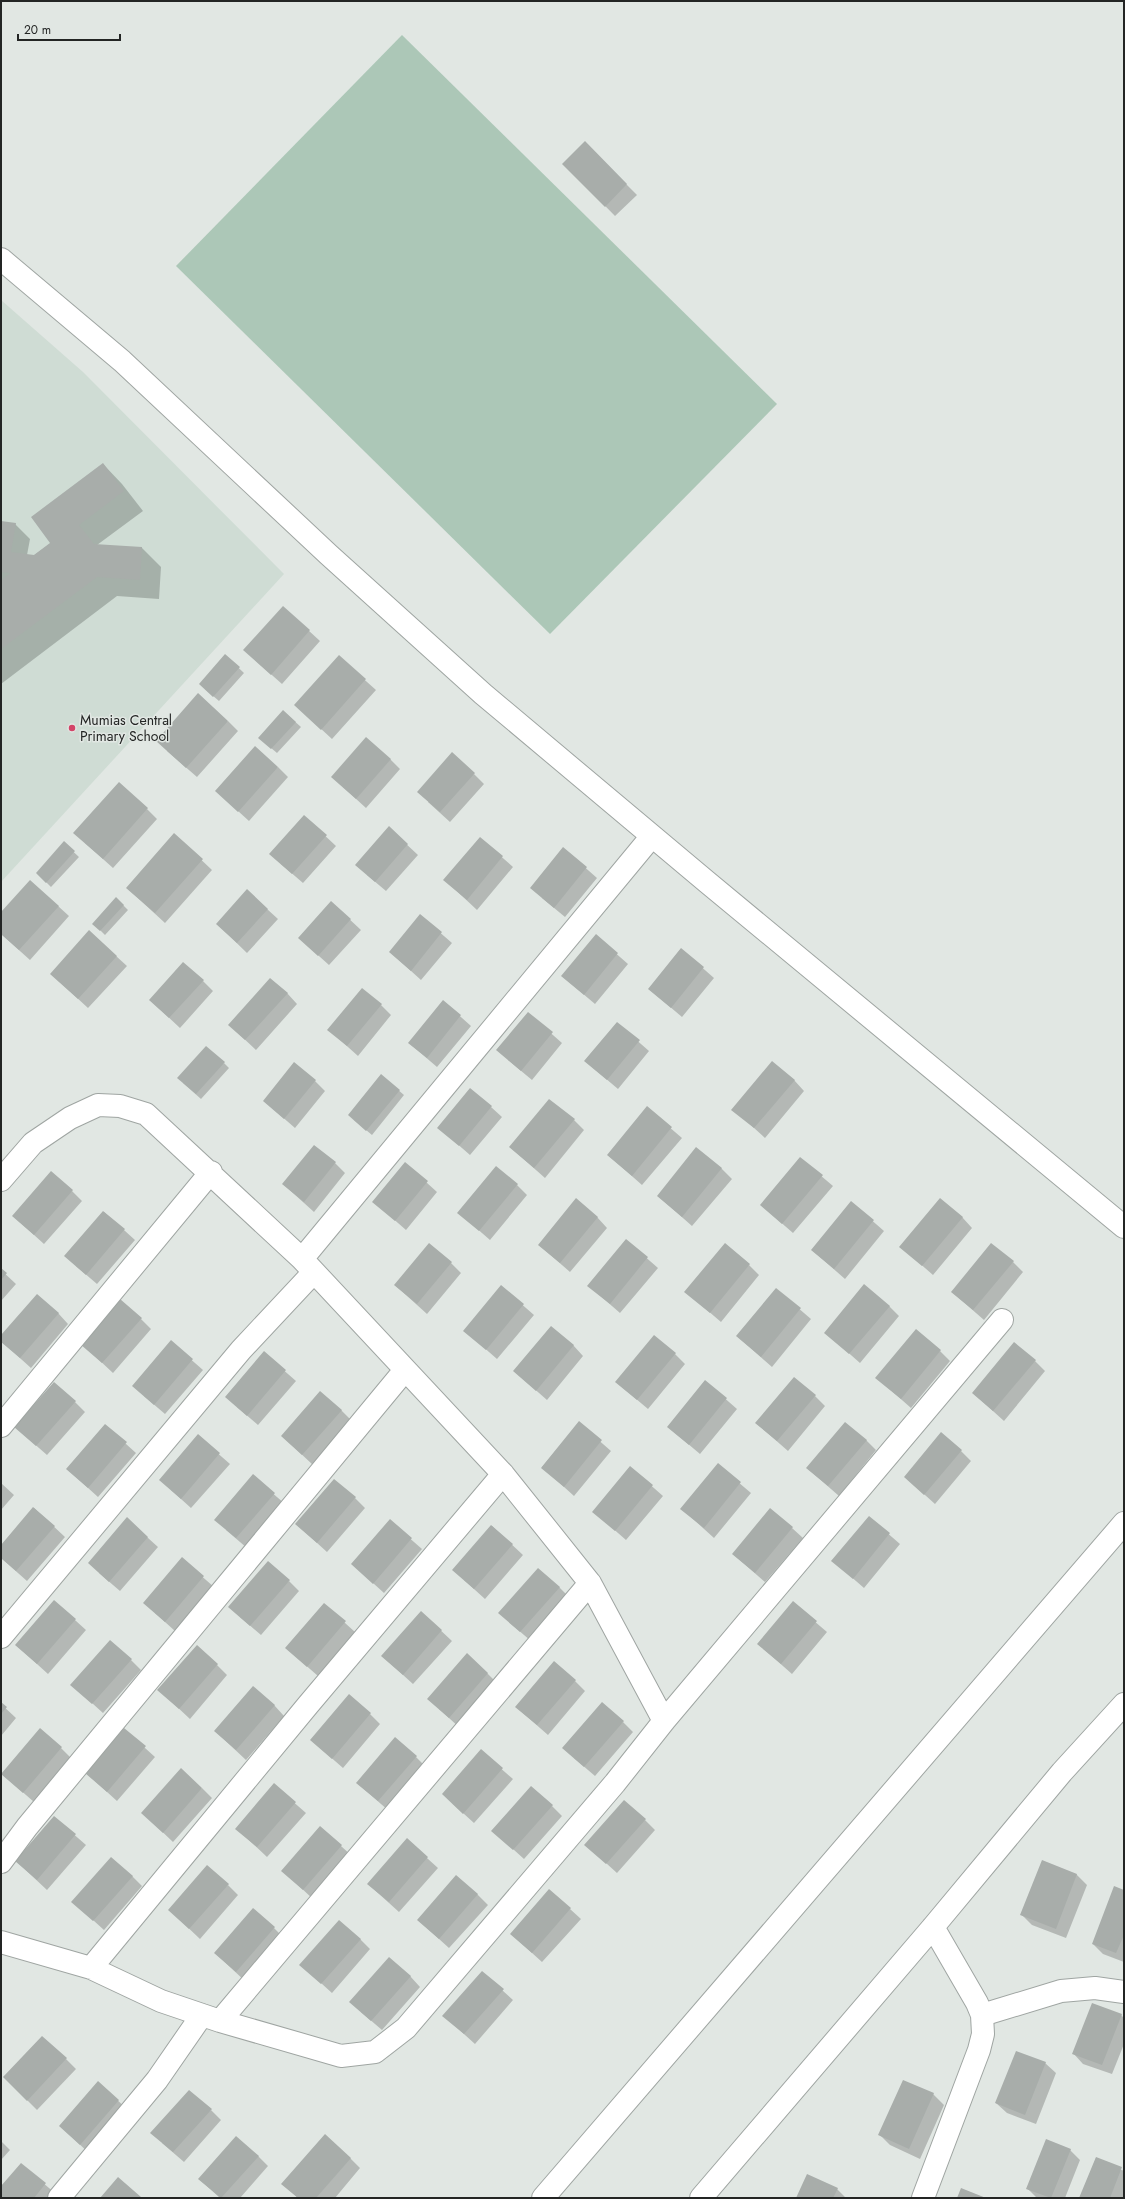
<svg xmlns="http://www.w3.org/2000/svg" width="1125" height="2199" viewBox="0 0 1125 2199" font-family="Jost,sans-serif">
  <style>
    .built { fill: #cfdcd4 }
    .green { fill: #acc7b7 }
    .shadow { fill: #0003 }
    .building { fill: #a8adaa }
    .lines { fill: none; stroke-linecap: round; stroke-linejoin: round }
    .minor-casing { stroke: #9fa5a2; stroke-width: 24 }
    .minor { stroke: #fff; stroke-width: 22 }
    .poi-dot { fill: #d34468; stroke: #e1e7e3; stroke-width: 1.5 }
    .labels { text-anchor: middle; stroke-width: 3; stroke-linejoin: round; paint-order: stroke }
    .poi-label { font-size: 14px; fill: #232524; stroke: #e1e7e3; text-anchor: start }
  </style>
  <rect width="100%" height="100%" fill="#e1e7e3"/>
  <path class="built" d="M 1,300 L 83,372 L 284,574 L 1,882 Z"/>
  <path class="green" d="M 402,35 L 777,404 L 550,634 L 176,266 Z"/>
  <path class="shadow" d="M 585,143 L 637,195 L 615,216 L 564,164 Z
    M 103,464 L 122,484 L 143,511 L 97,545 L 142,548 L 161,567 L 159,599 L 117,596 L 1,684 L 1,522 L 15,524 L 30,539 L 27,555 L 33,556 L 51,543 Z
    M 283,607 L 320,641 L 282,684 L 255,660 Z
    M 225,655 L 244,673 L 219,701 L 205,689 Z
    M 339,657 L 376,690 L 332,739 L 306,715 Z
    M 283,711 L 301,727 L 277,753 L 264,742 Z
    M 228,721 L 238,731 L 197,777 L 167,751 Z
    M 390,759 L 400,769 L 366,808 L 343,787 Z
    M 278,767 L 288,777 L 249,821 L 227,801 Z
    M 474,774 L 484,784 L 450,822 L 428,802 Z
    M 147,809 L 157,819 L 113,868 L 85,843 Z
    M 304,816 L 336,846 L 303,883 L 281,864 Z
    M 389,828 L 418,855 L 386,891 L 367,875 Z
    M 175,835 L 212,870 L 165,923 L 127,888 Z
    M 480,838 L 513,867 L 477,910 L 445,880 Z
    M 64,843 L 79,857 L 51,887 L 37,873 Z
    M 563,848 L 597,878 L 565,917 L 542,898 Z
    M 331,902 L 361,930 L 329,965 L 310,948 Z
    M 123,905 L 128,910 L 105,935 L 99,929 Z
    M 58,906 L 69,916 L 30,960 L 1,934 L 1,914 Z
    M 267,909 L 278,919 L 247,953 L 217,924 Z
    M 421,916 L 452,943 L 421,980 L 390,952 Z
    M 596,936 L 628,964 L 595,1004 L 562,976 Z
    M 681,949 L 714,978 L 682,1017 L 649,989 Z
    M 116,956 L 127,966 L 88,1008 L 51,974 Z
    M 203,981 L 213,991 L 180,1028 L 150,1000 Z
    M 287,993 L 297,1004 L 256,1050 L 240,1035 Z
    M 443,1001 L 471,1026 L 437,1067 L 409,1043 Z
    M 381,1005 L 391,1015 L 358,1056 L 329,1030 Z
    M 528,1013 L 562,1043 L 532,1080 L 508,1060 Z
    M 617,1023 L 649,1051 L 618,1089 L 585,1061 Z
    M 224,1063 L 229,1068 L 201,1099 L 183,1083 Z
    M 382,1076 L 404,1095 L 372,1135 L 354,1120 Z
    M 794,1080 L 804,1091 L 765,1138 L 733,1109 Z
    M 315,1081 L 325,1091 L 295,1128 L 264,1101 Z
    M 491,1107 L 502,1117 L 470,1155 L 439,1128 Z
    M 647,1108 L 682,1138 L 642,1185 L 608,1155 Z
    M 574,1120 L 584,1130 L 545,1178 L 510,1147 Z
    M 800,1158 L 833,1186 L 793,1233 L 761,1205 Z
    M 335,1163 L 345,1173 L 314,1212 L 283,1184 Z
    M 405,1163 L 437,1192 L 406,1230 L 374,1202 Z
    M 721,1168 L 732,1179 L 692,1226 L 658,1196 Z
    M 517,1185 L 527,1195 L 490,1240 L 459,1213 Z
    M 72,1191 L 82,1201 L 44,1244 L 13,1216 Z
    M 852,1203 L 884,1231 L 845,1279 L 812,1250 Z
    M 104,1212 L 135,1240 L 97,1284 L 76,1266 Z
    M 597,1217 L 607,1228 L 570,1272 L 539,1245 Z
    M 962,1217 L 972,1228 L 933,1275 L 901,1247 Z
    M 626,1240 L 658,1268 L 620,1313 L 589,1286 Z
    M 1013,1262 L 1023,1272 L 984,1320 L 952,1292 Z
    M 451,1263 L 461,1273 L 427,1314 L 395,1285 Z
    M 749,1265 L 759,1275 L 721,1322 L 686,1292 Z
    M 1,1270 L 16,1284 L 1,1301 Z
    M 501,1286 L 534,1315 L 497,1359 L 465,1331 Z
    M 776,1289 L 811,1319 L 772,1367 L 737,1336 Z
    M 889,1306 L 899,1316 L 860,1363 L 826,1333 Z
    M 58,1313 L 68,1324 L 31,1368 L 1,1341 L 1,1337 Z
    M 141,1319 L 151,1329 L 113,1373 L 82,1344 Z
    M 171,1342 L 203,1370 L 165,1414 L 144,1396 Z
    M 573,1345 L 583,1356 L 547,1400 L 514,1371 Z
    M 940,1351 L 950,1361 L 911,1408 L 877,1378 Z
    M 264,1353 L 296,1381 L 258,1425 L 237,1407 Z
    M 675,1354 L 685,1364 L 648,1409 L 616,1382 Z
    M 1035,1361 L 1045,1371 L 1004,1421 L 973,1393 Z
    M 705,1381 L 737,1409 L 700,1454 L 668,1427 Z
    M 815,1396 L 825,1406 L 788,1451 L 756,1423 Z
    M 75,1402 L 85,1412 L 47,1455 L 15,1427 Z
    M 341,1410 L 351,1420 L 313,1465 L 282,1436 Z
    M 579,1423 L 611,1451 L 574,1496 L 542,1467 Z
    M 105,1425 L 136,1453 L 98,1497 L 67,1469 Z
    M 198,1436 L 230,1464 L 191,1508 L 171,1490 Z
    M 866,1440 L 876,1450 L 839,1496 L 807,1468 Z
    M 961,1451 L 971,1461 L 935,1504 L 905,1477 Z
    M 718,1465 L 751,1493 L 714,1538 L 682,1509 Z
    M 630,1467 L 663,1496 L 626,1540 L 594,1512 Z
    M 253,1476 L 285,1504 L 247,1548 L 226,1530 Z
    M 1,1483 L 14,1495 L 1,1510 Z
    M 355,1498 L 365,1508 L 327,1552 L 296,1524 Z
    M 34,1508 L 65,1537 L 27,1581 L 1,1558 L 1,1546 Z
    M 869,1517 L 900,1544 L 864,1588 L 833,1561 Z
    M 127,1519 L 158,1547 L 120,1591 L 99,1573 Z
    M 390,1521 L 422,1549 L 384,1593 L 352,1564 Z
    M 492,1526 L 523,1555 L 485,1599 L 464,1580 Z
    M 792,1528 L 803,1538 L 765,1582 L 733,1554 Z
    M 182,1559 L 214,1587 L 175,1631 L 155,1613 Z
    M 289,1581 L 299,1591 L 261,1635 L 240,1617 Z
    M 559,1587 L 569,1597 L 531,1641 L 510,1623 Z
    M 55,1602 L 86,1630 L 48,1674 L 16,1645 Z
    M 793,1603 L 827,1632 L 792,1674 L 758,1644 Z
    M 324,1604 L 355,1632 L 318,1676 L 286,1648 Z
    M 421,1612 L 452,1641 L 413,1684 L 382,1656 Z
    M 131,1660 L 141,1670 L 103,1713 L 72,1685 Z
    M 217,1665 L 227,1675 L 190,1719 L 159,1690 Z
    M 487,1673 L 498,1684 L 460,1728 L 439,1709 Z
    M 575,1681 L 585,1691 L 548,1735 L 516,1707 Z
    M 1,1704 L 16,1718 L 1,1736 Z
    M 274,1705 L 284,1716 L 246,1760 L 215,1731 Z
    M 370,1714 L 380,1724 L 343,1768 L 311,1740 Z
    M 623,1722 L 633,1732 L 595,1776 L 574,1758 Z
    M 124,1729 L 155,1757 L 117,1801 L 86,1773 Z
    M 61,1748 L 71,1758 L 34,1802 L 2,1774 Z
    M 481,1751 L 513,1779 L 474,1823 L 453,1804 Z
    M 416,1757 L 426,1767 L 389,1811 L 357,1783 Z
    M 274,1785 L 306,1813 L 267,1857 L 237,1829 Z
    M 202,1788 L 212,1798 L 173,1842 L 153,1823 Z
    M 552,1806 L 562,1816 L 524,1859 L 493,1831 Z
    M 54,1817 L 86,1845 L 47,1890 L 16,1861 Z
    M 645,1820 L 655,1830 L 617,1873 L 586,1845 Z
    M 320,1827 L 352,1856 L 314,1900 L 283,1871 Z
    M 407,1840 L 438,1868 L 399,1912 L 368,1884 Z
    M 1076,1874 L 1087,1885 L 1066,1938 L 1032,1925 L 1022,1915 Z
    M 132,1876 L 142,1886 L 104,1930 L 73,1902 Z
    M 228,1885 L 238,1895 L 200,1939 L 180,1920 Z
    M 1124,1891 L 1124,1962 L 1103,1954 L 1093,1944 Z
    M 477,1894 L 488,1905 L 449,1948 L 418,1920 Z
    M 570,1909 L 581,1919 L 542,1962 L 511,1934 Z
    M 274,1928 L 284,1938 L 246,1982 L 215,1953 Z
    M 360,1939 L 370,1949 L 332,1993 L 301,1965 Z
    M 482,1972 L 513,2000 L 475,2044 L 444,2016 Z
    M 410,1976 L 420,1987 L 382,2030 L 361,2012 Z
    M 1121,2015 L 1124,2018 L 1124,2044 L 1112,2074 L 1083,2064 L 1073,2053 Z
    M 66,2059 L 76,2069 L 37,2110 L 4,2077 Z
    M 1045,2063 L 1056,2073 L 1036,2124 L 1007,2113 L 996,2103 Z
    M 98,2082 L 129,2111 L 91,2155 L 60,2126 Z
    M 933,2094 L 944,2105 L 920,2159 L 890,2145 L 880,2135 Z
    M 211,2110 L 221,2120 L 184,2162 L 162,2143 Z
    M 1,2141 L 10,2150 L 1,2160 Z
    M 1070,2150 L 1080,2160 L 1065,2198 L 1037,2198 L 1027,2188 Z
    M 258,2156 L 268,2166 L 240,2198 L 220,2198 L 199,2179 Z
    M 350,2158 L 360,2168 L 335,2198 L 298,2198 L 283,2184 Z
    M 1096,2158 L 1124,2171 L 1124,2198 L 1080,2198 Z
    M 21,2164 L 56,2194 L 52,2198 L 1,2198 L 1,2188 Z
    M 837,2189 L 846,2198 L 797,2198 Z"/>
  <path class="building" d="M 585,141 L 627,184 L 605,207 L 562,164 Z
    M 103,463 L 124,491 L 79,525 L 94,544 L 142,547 L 140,580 L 97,577 L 1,649 L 1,580 L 11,573 L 1,572 L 1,521 L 16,523 L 11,552 L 34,555 L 50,543 L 31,517 Z
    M 283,606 L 310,630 L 271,675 L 243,650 Z
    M 225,654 L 240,667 L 213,697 L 199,684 Z
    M 339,655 L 366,679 L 321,730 L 294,705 Z
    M 198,693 L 228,721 L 186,768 L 156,741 Z
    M 283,710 L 296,722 L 271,749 L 258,738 Z
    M 366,737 L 391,759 L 356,799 L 331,777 Z
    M 255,746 L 278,767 L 238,812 L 215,791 Z
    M 452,752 L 475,773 L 440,812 L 417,792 Z
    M 119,782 L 148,808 L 103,859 L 73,833 Z
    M 304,815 L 327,835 L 292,874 L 269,854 Z
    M 389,826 L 408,844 L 375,882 L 355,865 Z
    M 174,833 L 203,859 L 155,913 L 126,888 Z
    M 480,837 L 503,856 L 467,900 L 443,880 Z
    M 64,841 L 75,851 L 46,883 L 36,873 Z
    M 563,847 L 587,867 L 554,908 L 530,888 Z
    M 30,880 L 59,906 L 19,950 L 1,934 L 1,912 Z
    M 247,889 L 268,909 L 237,943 L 216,924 Z
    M 116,897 L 124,905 L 100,931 L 92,924 Z
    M 331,901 L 351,919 L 318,956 L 298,938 Z
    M 420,914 L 442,932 L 411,971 L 389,952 Z
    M 89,930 L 117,956 L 78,999 L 50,974 Z
    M 596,934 L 618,953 L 584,995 L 561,976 Z
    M 681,948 L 704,967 L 671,1008 L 648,989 Z
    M 183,962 L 204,980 L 169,1018 L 149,1000 Z
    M 270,978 L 288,993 L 245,1040 L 228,1025 Z
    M 362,988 L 382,1004 L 347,1046 L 327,1030 Z
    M 443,1000 L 461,1015 L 427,1058 L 408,1043 Z
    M 528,1012 L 553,1032 L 521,1071 L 496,1050 Z
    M 617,1022 L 640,1040 L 607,1080 L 584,1061 Z
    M 206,1046 L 225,1062 L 196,1094 L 177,1078 Z
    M 772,1061 L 795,1080 L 754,1128 L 731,1110 Z
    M 294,1062 L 316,1080 L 284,1119 L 263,1101 Z
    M 381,1074 L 400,1090 L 366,1131 L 348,1115 Z
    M 470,1088 L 492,1106 L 459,1146 L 437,1128 Z
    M 549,1099 L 575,1119 L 534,1168 L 509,1147 Z
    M 647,1106 L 672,1127 L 632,1176 L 607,1155 Z
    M 314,1145 L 336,1162 L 304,1202 L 282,1184 Z
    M 696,1147 L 722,1168 L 682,1217 L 657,1196 Z
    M 800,1157 L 823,1175 L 782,1224 L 760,1205 Z
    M 405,1162 L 428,1181 L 395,1221 L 372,1202 Z
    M 496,1166 L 518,1184 L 479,1231 L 457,1213 Z
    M 51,1171 L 73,1190 L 34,1235 L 12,1216 Z
    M 576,1198 L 598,1217 L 560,1263 L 538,1245 Z
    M 940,1198 L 963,1217 L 922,1266 L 899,1247 Z
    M 851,1201 L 874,1220 L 834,1269 L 811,1250 Z
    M 103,1211 L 125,1229 L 86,1275 L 64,1256 Z
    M 626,1239 L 648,1257 L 610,1304 L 587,1286 Z
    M 429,1243 L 452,1262 L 417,1304 L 394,1285 Z
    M 725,1243 L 750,1264 L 710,1313 L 684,1292 Z
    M 991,1243 L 1014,1261 L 973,1310 L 951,1292 Z
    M 1,1268 L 7,1273 L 1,1280 Z
    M 864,1284 L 890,1306 L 849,1354 L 824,1333 Z
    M 501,1285 L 524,1304 L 486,1350 L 463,1331 Z
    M 776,1288 L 801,1308 L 761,1357 L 736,1336 Z
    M 37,1294 L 59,1313 L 20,1358 L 1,1342 L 1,1335 Z
    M 120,1299 L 142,1318 L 102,1363 L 80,1344 Z
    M 551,1326 L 574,1345 L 536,1391 L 513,1371 Z
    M 916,1329 L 941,1350 L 901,1399 L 875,1378 Z
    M 654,1335 L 676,1353 L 637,1400 L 615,1382 Z
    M 171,1340 L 193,1359 L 154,1405 L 132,1386 Z
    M 1014,1342 L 1036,1360 L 993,1411 L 972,1393 Z
    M 264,1351 L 286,1370 L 247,1416 L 225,1397 Z
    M 794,1377 L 816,1395 L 777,1441 L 755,1423 Z
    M 705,1380 L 727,1398 L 689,1445 L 667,1427 Z
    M 54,1382 L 76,1401 L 36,1446 L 14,1427 Z
    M 320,1391 L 342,1410 L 302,1455 L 281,1436 Z
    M 579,1421 L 602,1440 L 564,1487 L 541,1468 Z
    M 845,1422 L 867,1440 L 828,1486 L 806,1468 Z
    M 105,1424 L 127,1442 L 88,1488 L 66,1469 Z
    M 941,1432 L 962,1450 L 924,1495 L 904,1477 Z
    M 198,1434 L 220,1453 L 181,1499 L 159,1480 Z
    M 718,1463 L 741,1482 L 704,1528 L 680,1509 Z
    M 630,1466 L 653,1485 L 615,1531 L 592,1512 Z
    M 253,1474 L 275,1493 L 236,1538 L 214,1520 Z
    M 334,1479 L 356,1497 L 317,1543 L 295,1524 Z
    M 33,1507 L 55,1526 L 16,1571 L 1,1558 L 1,1545 Z
    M 770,1508 L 793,1527 L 755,1573 L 732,1554 Z
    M 869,1516 L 890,1533 L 853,1579 L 831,1561 Z
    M 127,1517 L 148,1537 L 109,1582 L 88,1563 Z
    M 390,1519 L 412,1538 L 373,1584 L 351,1564 Z
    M 491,1525 L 513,1544 L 474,1589 L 452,1570 Z
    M 182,1557 L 204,1576 L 165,1622 L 143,1603 Z
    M 268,1561 L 290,1580 L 250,1626 L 228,1607 Z
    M 538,1568 L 560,1587 L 520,1632 L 498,1613 Z
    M 54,1600 L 76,1619 L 37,1664 L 15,1645 Z
    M 793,1601 L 817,1621 L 781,1664 L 757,1644 Z
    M 324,1603 L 346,1621 L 307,1667 L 285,1648 Z
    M 421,1611 L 442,1630 L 403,1675 L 381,1656 Z
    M 110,1640 L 132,1659 L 92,1704 L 70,1685 Z
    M 197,1645 L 218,1664 L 179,1709 L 157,1690 Z
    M 467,1653 L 488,1673 L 449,1718 L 427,1699 Z
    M 554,1661 L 576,1680 L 537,1725 L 515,1707 Z
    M 253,1686 L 275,1705 L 236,1750 L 214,1731 Z
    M 349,1694 L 371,1713 L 332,1759 L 310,1740 Z
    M 1,1702 L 7,1707 L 1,1714 Z
    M 602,1702 L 624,1721 L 584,1767 L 562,1748 Z
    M 40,1728 L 62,1747 L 23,1793 L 1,1774 Z
    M 124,1728 L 146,1746 L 107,1792 L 85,1773 Z
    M 395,1737 L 417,1756 L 378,1801 L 356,1783 Z
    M 481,1749 L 503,1768 L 463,1814 L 442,1794 Z
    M 181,1768 L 202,1788 L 163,1833 L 141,1813 Z
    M 274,1783 L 296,1802 L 257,1847 L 235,1829 Z
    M 531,1786 L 553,1805 L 513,1850 L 491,1831 Z
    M 624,1800 L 646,1819 L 606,1864 L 584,1845 Z
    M 54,1816 L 76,1834 L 37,1880 L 15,1861 Z
    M 320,1826 L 342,1845 L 303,1890 L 281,1871 Z
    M 407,1838 L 428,1857 L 389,1902 L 367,1884 Z
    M 111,1857 L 133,1876 L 93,1921 L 71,1902 Z
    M 1042,1860 L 1077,1874 L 1056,1929 L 1020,1915 Z
    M 207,1865 L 229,1884 L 189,1929 L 168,1910 Z
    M 456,1875 L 478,1894 L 439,1939 L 417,1920 Z
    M 1114,1886 L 1124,1890 L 1124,1935 L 1116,1953 L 1092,1944 Z
    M 549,1889 L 571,1908 L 532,1953 L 510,1934 Z
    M 253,1908 L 275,1927 L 236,1972 L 214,1953 Z
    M 339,1920 L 361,1939 L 321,1984 L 299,1965 Z
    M 389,1957 L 411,1976 L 371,2021 L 349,2002 Z
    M 482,1971 L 504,1989 L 464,2034 L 442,2016 Z
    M 1092,2003 L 1122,2014 L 1102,2065 L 1072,2054 Z
    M 42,2036 L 67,2058 L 27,2101 L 3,2077 Z
    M 1016,2051 L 1046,2062 L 1025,2115 L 995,2103 Z
    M 903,2080 L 934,2093 L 909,2149 L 878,2135 Z
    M 98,2081 L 119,2100 L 80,2145 L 59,2126 Z
    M 189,2090 L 212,2109 L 173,2152 L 150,2133 Z
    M 325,2134 L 351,2158 L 316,2198 L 298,2198 L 281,2184 Z
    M 236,2136 L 259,2156 L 221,2198 L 198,2179 Z
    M 1046,2139 L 1071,2149 L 1051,2198 L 1026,2189 Z
    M 1096,2157 L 1122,2167 L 1110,2198 L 1079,2198 Z
    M 21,2163 L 46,2183 L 34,2198 L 1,2198 L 1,2186 Z
    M 807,2174 L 838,2188 L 833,2198 L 796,2198 Z
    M 118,2177 L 141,2197 L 140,2198 L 100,2198 Z
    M 961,2188 L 986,2198 L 957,2198 Z"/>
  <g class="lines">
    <g class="minor-casing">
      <path id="minor" d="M 1,259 L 122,361 L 329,555 L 483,694 L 707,882 L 1124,1227
        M 1,1180 L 33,1143 L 70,1118 L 98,1105 L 120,1106 L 146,1114 L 302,1259 L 503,1474 L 590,1583 L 664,1721
        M 302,1259 L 652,836
        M 1,1426 L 211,1172
        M 1,1637 L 241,1350 L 314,1272
        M 1,1862 L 27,1827 L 405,1370
        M 1,1942 L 91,1968 L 161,2001 L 220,2021 L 341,2056 L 375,2052 L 406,2028 L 615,1783 L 664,1721 L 1002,1320
        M 91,1968 L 308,1705 L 503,1474
        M 982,2015 L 1061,1991 L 1095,1988 L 1124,1992
        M 220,2021 L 590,1583
        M 59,2198 L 157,2080 L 202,2015
        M 543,2198 L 1124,1523
        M 701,2198 L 933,1927 L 1062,1772 L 1124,1704
        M 923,2198 L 979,2050 L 983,2034 L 982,2015 L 977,2003 L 933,1927"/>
    </g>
    <use href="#minor" class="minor"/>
  </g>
  <circle class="poi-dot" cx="72" cy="728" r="4"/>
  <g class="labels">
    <g class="poi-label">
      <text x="80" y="725">Mumias Central<tspan x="80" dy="16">Primary School</tspan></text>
    </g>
  </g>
  <rect width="1125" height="2199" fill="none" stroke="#232524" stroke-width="4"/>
  <path d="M18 34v6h102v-6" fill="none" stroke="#232524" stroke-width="2"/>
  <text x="24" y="34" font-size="12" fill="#232524" stroke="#e1e7e3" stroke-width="3" paint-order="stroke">20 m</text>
</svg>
